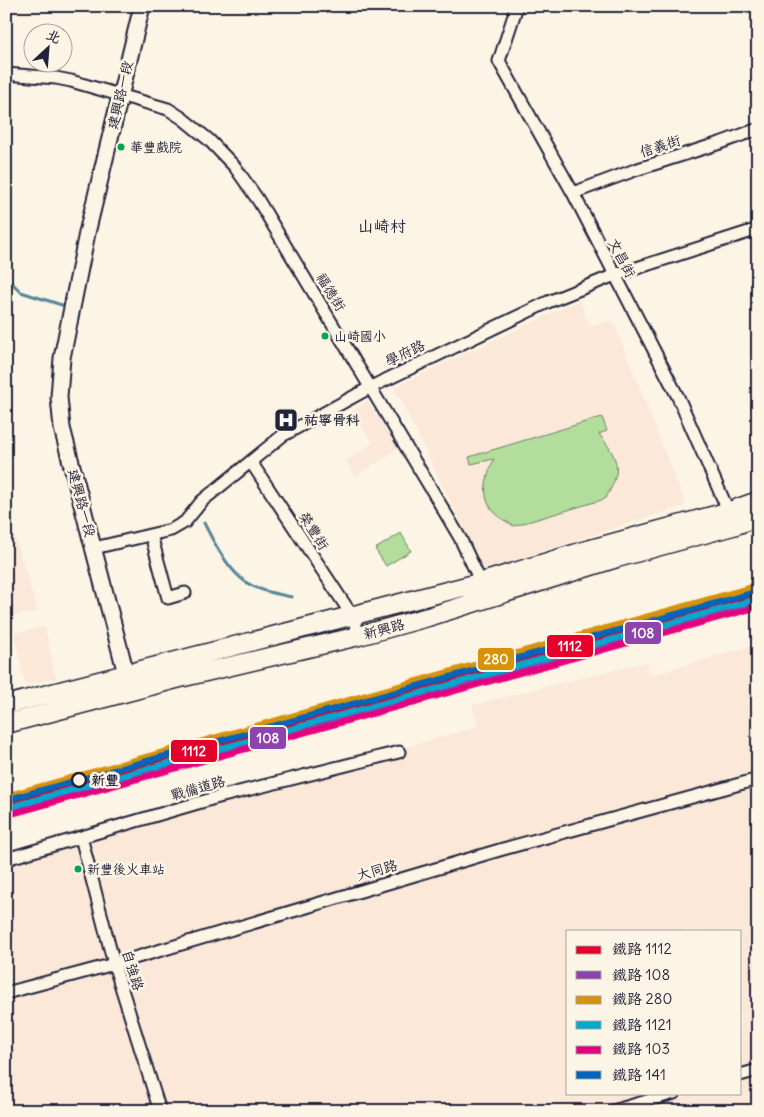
<svg xmlns="http://www.w3.org/2000/svg" width="764" height="1117" viewBox="0 0 764 1117" font-family="Delius,'LXGW WenKai TC',sans-serif">
  <style>
    .built { fill: #fbe8d9; fill-rule: evenodd }
    .green { fill: #b2dd9a; stroke: #6a806a }
    .lines { fill: none; stroke-linecap: round; stroke-linejoin: round }
    .stream { stroke: #57859a; stroke-width: 3 }
    .street-casing { stroke: #22223b; stroke-width: 15 }
    .secondary-casing { stroke: #22223b; stroke-width: 19 }
    .primary-casing { stroke: #22223b; stroke-width: 21 }
    .street { stroke: #fcf5e5; stroke-width: 11 }
    .secondary { stroke: #fcf5e5; stroke-width: 15 }
    .primary { stroke: #fcf5e5; stroke-width: 18 }
    .rail-casing { stroke: #22223b; stroke-width: 5 }
    .rail { stroke: #fcf5e5; stroke-width: 3; stroke-dasharray: 9; stroke-linecap: butt }
    .rail-1-casing { stroke: #fcf5e5; stroke-width: 10 }
    .rail-2-casing { stroke: #fcf5e5; stroke-width: 10 }
    .rail-3-casing { stroke: #fcf5e5; stroke-width: 10 }
    .rail-4-casing { stroke: #fcf5e5; stroke-width: 10 }
    .rail-5-casing { stroke: #fcf5e5; stroke-width: 10 }
    .rail-6-casing { stroke: #fcf5e5; stroke-width: 10 }
    .rail-1 { stroke: #e4002b; stroke-width: 6 }
    .rail-2 { stroke: #8e44ad; stroke-width: 6 }
    .rail-3 { stroke: #d79209; stroke-width: 6 }
    .rail-4 { stroke: #00a9ce; stroke-width: 6 }
    .rail-5 { stroke: #e5007d; stroke-width: 6 }
    .rail-6 { stroke: #0065bd; stroke-width: 6 }
    .bus-dot { fill: #00a651; stroke: #fcf5e5; stroke-width: 2 }
    .stop-dot { fill: #fcf5e5; stroke: #22223b; stroke-width: 2.5 }
    .labels { text-anchor: middle; stroke-width: 5; stroke-linejoin: round; paint-order: stroke }
    .bus-label { font-size: 13px; fill: #22223b; stroke: #fcf5e5; text-anchor: start }
    .street-label { font-size: 14px; fill: #22223b; stroke: #fcf5e5 }
    .poi-label { font-size: 14px; font-weight: bold; fill: #22223b; stroke: #fcf5e5; text-anchor: start }
    .stop-label { font-size: 14px; font-weight: bold; fill: #22223b; stroke: #fcf5e5; text-anchor: start }
    .quarter-label { font-size: 16px; fill: #22223b; stroke: #fcf5e5 }
    .line-badge { stroke: #fcf5e5; stroke-width: 2 }
    .badge-label { font-size: 14px; text-anchor: middle; font-weight: bold; fill: #fff }
  </style>
  <rect width="100%" height="100%" fill="#fcf5e5"/>
  <filter id="ink" filterUnits="userSpaceOnUse"><feTurbulence type="fractalNoise" baseFrequency=".02" numOctaves="2"/><feDisplacementMap in="SourceGraphic" scale="10" xChannelSelector="R" yChannelSelector="G"/><feConvolveMatrix kernelMatrix="1 2 1 2 8 2 1 2 1" color-interpolation-filters="sRGB"/></filter>
  <g filter="url(#ink)">
    <path class="built" d="M 580,300 L 589,326 L 613,320 L 686,505 L 484,570 L 394,387 Z
      M 368,401 L 399,448 L 356,476 L 346,461 L 373,443 L 352,411 Z
      M 6,509 L 38,612 L 6,617 Z
      M 45,627 L 56,678 L 25,685 L 14,633 Z
      M 758,644 L 758,1111 L 6,1111 L 6,864 L 478,726 L 472,705 L 646,662 L 651,675 ZM 568,931 L 740,931 L 740,1093 L 568,1093 Z"/>
    <path class="green" d="M 602,417 L 607,431 L 599,434 C 619,459 623,470 605,499 L 514,526 C 481,509 480,491 494,459 L 471,464 L 469,457 Z
      M 401,533 L 411,551 L 386,566 L 375,549 Z"/>
    <g class="lines">
      <path class="stream" d="M 6,277 L 21,292 L 68,307
        M 204,523 C 214,543 228,570 247,583 C 260,591 277,594 292,597"/>
      <g class="street-casing">
        <path id="street" d="M 517,6 L 499,61 L 573,193 L 678,397 L 731,517
          M 6,74 L 56,78 L 71,81 L 168,109 L 182,118 L 209,140 L 235,167 L 258,200 L 433,492 L 460,538 L 483,587
          M 573,193 L 635,170 L 720,143 L 758,129
          M 251,462 L 353,617 L 359,636
          M 151,535 L 168,598 L 185,593
          M 94,548 L 171,530 L 185,522 L 202,501 L 282,436 L 371,387 L 548,302 L 615,275 L 758,229
          M 81,837 L 114,964 L 160,1111
          M 6,859 L 215,798 L 399,752
          M 6,993 L 114,964 L 503,849 L 758,779
          M 740,1075 L 758,1070
          M 613,1111 L 674,1093"/>
      </g>
      <g class="secondary-casing">
        <path id="secondary" d="M 129,685 L 62,428 L 59,397 L 62,358 L 87,233 L 142,6"/>
      </g>
      <g class="primary-casing">
        <path id="primary" d="M 6,705 L 482,582 L 580,552 L 730,511 L 758,501
          M 6,724 L 180,678 L 359,636 L 428,617 L 617,558 L 733,526 L 758,517"/>
      </g>
      <use href="#street" class="street"/>
      <use href="#secondary" class="secondary"/>
      <use href="#primary" class="primary"/>
      <g class="rail-casing">
        <path id="rail" d="M 441,693 L 758,606"/>
      </g>
      <use href="#rail" class="rail"/>
      <g class="rail-1-casing">
        <path id="rail-1" d="M 6,804 L 758,593"/>
      </g>
      <g class="rail-2-casing">
        <path id="rail-2" d="M 8,811 L 758,601"/>
      </g>
      <g class="rail-3-casing">
        <path id="rail-3" d="M 6,796 L 756,586"/>
      </g>
      <g class="rail-4-casing">
        <path id="rail-4" d="M 6,808 L 758,599"/>
      </g>
      <g class="rail-5-casing">
        <path id="rail-5" d="M 8,815 L 758,607"/>
      </g>
      <g class="rail-6-casing">
        <path id="rail-6" d="M 6,800 L 756,592"/>
      </g>
      <use href="#rail-1" class="rail-1"/>
      <use href="#rail-2" class="rail-2"/>
      <use href="#rail-3" class="rail-3"/>
      <use href="#rail-4" class="rail-4"/>
      <use href="#rail-5" class="rail-5"/>
      <use href="#rail-6" class="rail-6"/>
    </g>
  </g>
  <defs>
    <g id="hospital-square" transform="scale(1.25)"><rect x="-9" y="-9" width="18" height="18" rx="4" fill="#22223b" stroke="#fcf5e5"/><path d="M-5-5h3v3.5h4V-5h3V5h-3V1.5h-4V5h-3Z" fill="#fff"/></g>
  </defs>
  <g fill-rule="evenodd">
    <use href="#hospital-square" x="286" y="420"/>
  </g>
  <g class="bus-dot">
    <circle cx="121" cy="147" r="4.5"/>
    <circle cx="325" cy="336" r="4.5"/>
    <circle cx="78" cy="869" r="4.5"/>
  </g>
  <circle class="stop-dot" cx="79" cy="780" r="7"/>
  <g class="labels">
    <g class="bus-label">
      <text x="130" y="152">華豐戲院</text>
      <text x="334" y="341">山崎國小</text>
      <text x="87" y="874">新豐後火車站</text>
    </g>
    <g class="street-label">
      <text transform="translate(120 95) rotate(-77)" y="5">建興路一段</text>
      <text transform="translate(660 146) rotate(-18)" y="5">信義街</text>
      <text transform="translate(622 258) rotate(62)" y="5">文昌街</text>
      <text transform="translate(331 292) rotate(58)" y="5">福德街</text>
      <text transform="translate(405 353) rotate(-26)" y="5">學府路</text>
      <text transform="translate(82 503) rotate(75)" y="5">建興路一段</text>
      <text transform="translate(314 531) rotate(57)" y="5">榮豐街</text>
      <text transform="translate(384 629) rotate(-15)" y="5">新興路</text>
      <text transform="translate(198 788) rotate(-16)" y="5">戰備道路</text>
      <text transform="translate(377 870) rotate(-16)" y="5">大同路</text>
      <text transform="translate(133 970) rotate(73)" y="5">自強路</text>
    </g>
    <g class="poi-label">
      <text x="304" y="425">祐寧骨科</text>
    </g>
    <g class="stop-label">
      <text x="91" y="785">新豐</text>
    </g>
    <g class="quarter-label">
      <text x="382" y="232">山崎村</text>
    </g>
  </g>
  <g class="line-badge">
    <rect x="624" y="621" width="38" height="24" rx="5" fill="#8e44ad"/>
    <rect x="546" y="634" width="48" height="24" rx="5" fill="#e4002b"/>
    <rect x="477" y="647" width="38" height="24" rx="5" fill="#d79209"/>
    <rect x="249" y="726" width="38" height="24" rx="5" fill="#8e44ad"/>
    <rect x="170" y="739" width="48" height="24" rx="5" fill="#e4002b"/>
  </g>
  <g class="badge-label">
    <text x="643" y="638">108</text>
    <text x="570" y="651">1112</text>
    <text x="496" y="664">280</text>
    <text x="268" y="743">108</text>
    <text x="194" y="756">1112</text>
  </g>
  <rect width="764" height="1117" fill="none" stroke="#fcf5e5" stroke-width="25"/>
  <rect x="12" y="12" width="739" height="1092" fill="none" stroke="#22223b" stroke-width="2" filter="url(#ink)"/>
  <rect x="566" y="930" width="175" height="165" fill="#fcf5e5" stroke="#a5a1a1"/>
  <rect x="576" y="946" width="25" height="8" fill="#e4002b" stroke="#a5a1a1"/>
  <text x="612" y="954" font-size="15" fill="#22223b">鐵路 1112</text>
  <rect x="576" y="971" width="25" height="8" fill="#8e44ad" stroke="#a5a1a1"/>
  <text x="612" y="980" font-size="15" fill="#22223b">鐵路 108</text>
  <rect x="576" y="996" width="25" height="8" fill="#d79209" stroke="#a5a1a1"/>
  <text x="612" y="1004" font-size="15" fill="#22223b">鐵路 280</text>
  <rect x="576" y="1021" width="25" height="8" fill="#00a9ce" stroke="#a5a1a1"/>
  <text x="612" y="1030" font-size="15" fill="#22223b">鐵路 1121</text>
  <rect x="576" y="1046" width="25" height="8" fill="#e5007d" stroke="#a5a1a1"/>
  <text x="612" y="1054" font-size="15" fill="#22223b">鐵路 103</text>
  <rect x="576" y="1071" width="25" height="8" fill="#0065bd" stroke="#a5a1a1"/>
  <text x="612" y="1080" font-size="15" fill="#22223b">鐵路 141</text>
  <g transform="translate(48 48) rotate(26)"><circle r="24" fill="#fcf5e5" stroke="#a5a1a1"/>
  <path d="M0-4L9 19L0 12L-9 19Z" fill="#22223b"/>
  <text y="-8" font-size="14" font-weight="bold" text-anchor="middle" fill="#22223b">北</text>
  </g>
</svg>
